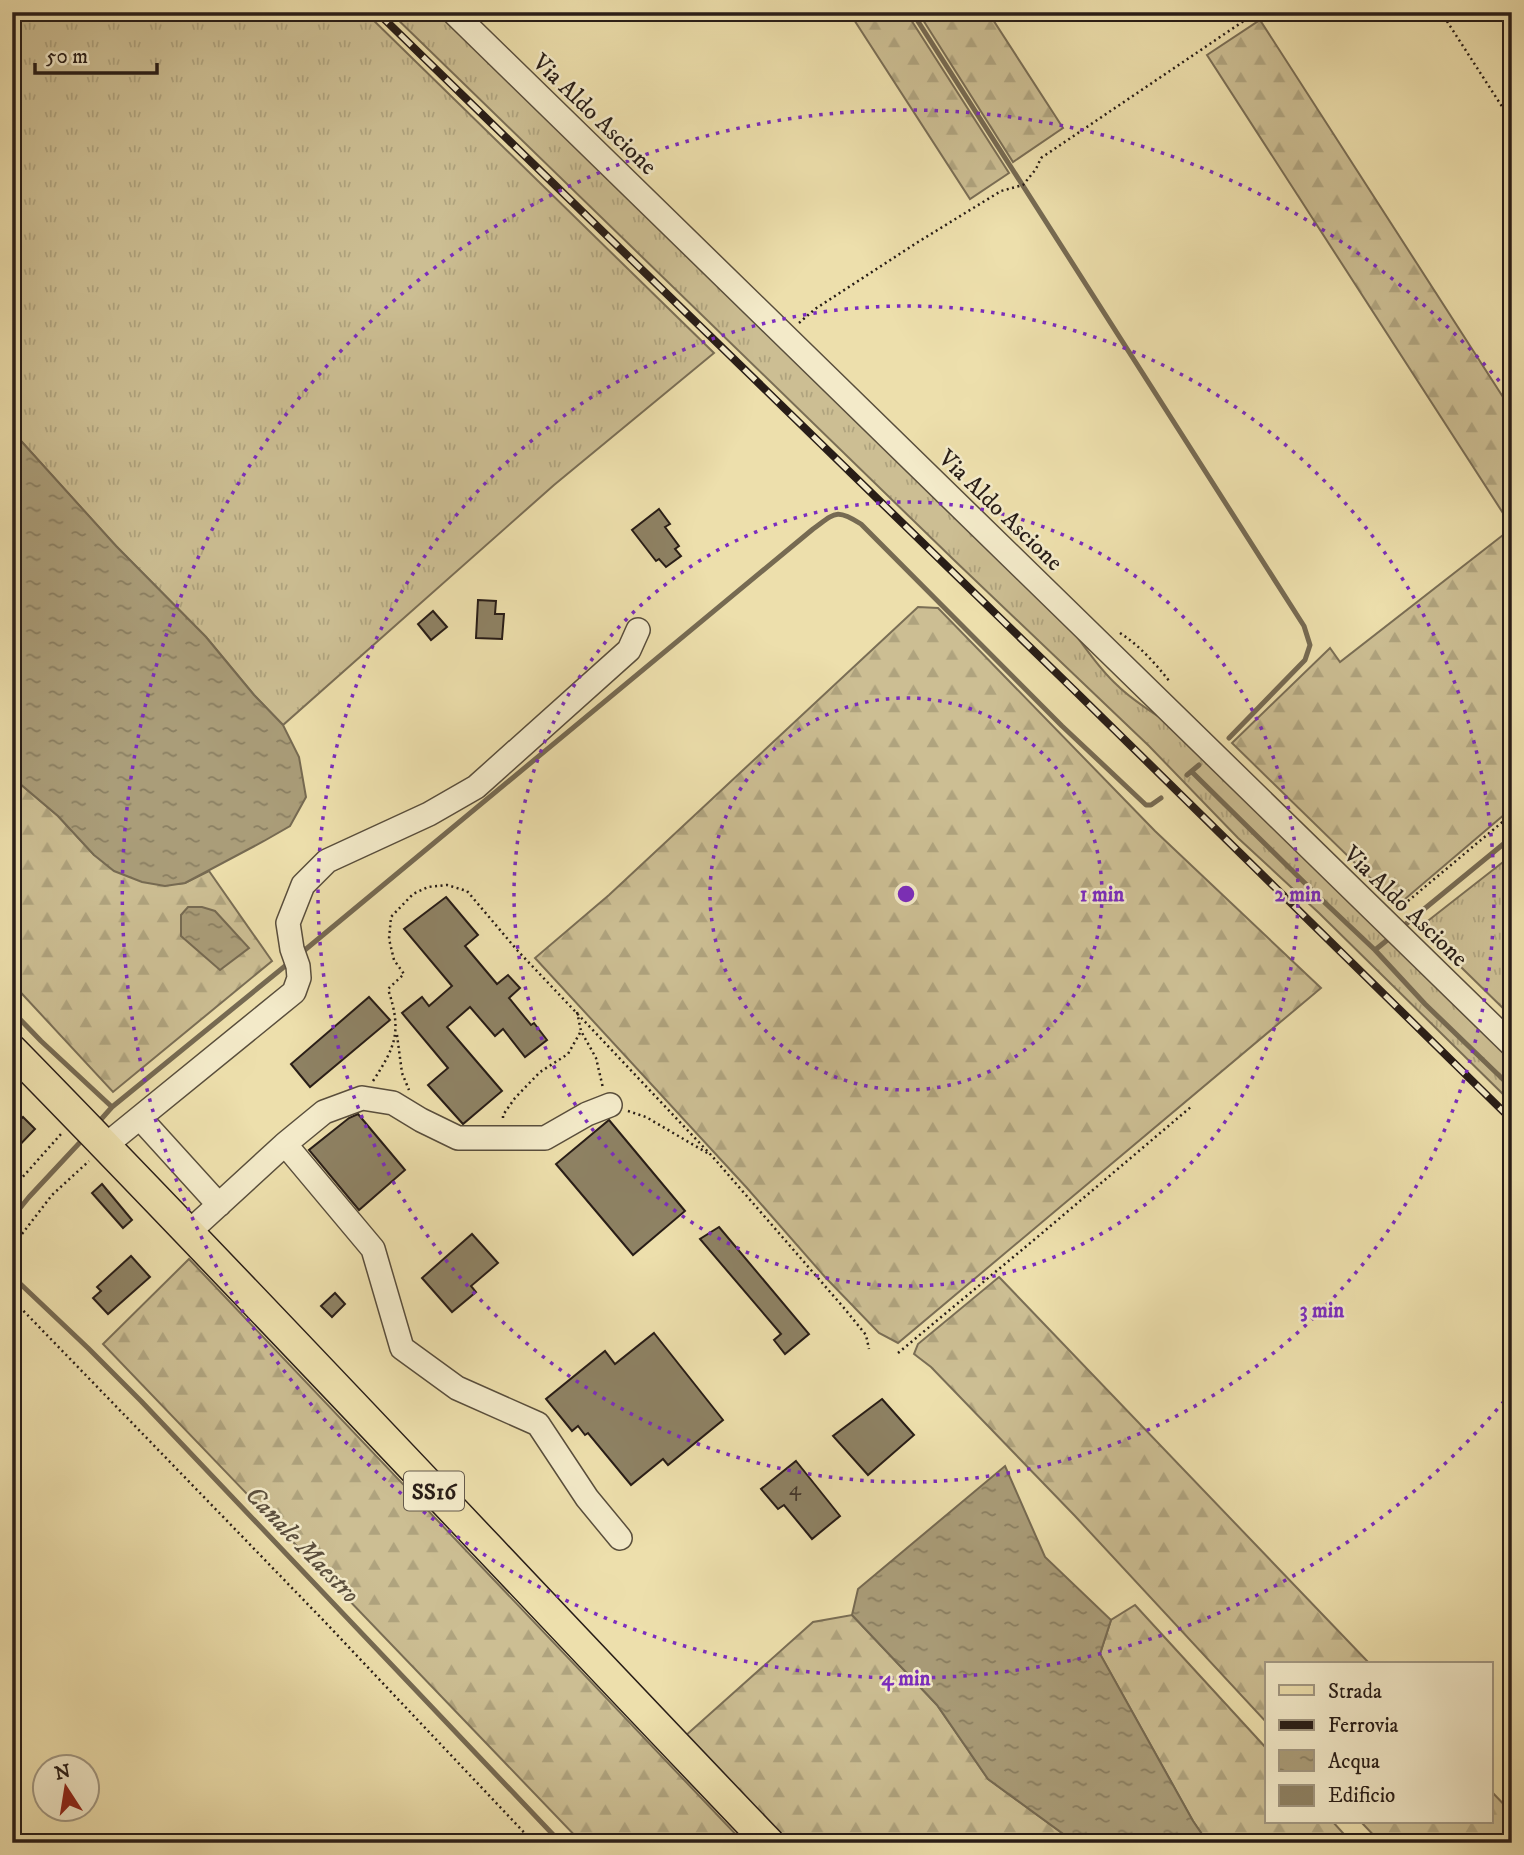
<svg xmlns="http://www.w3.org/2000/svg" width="1524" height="1855" viewBox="0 0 1524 1855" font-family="'IM FELL DW Pica',serif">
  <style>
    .grass { fill: url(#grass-tufts); stroke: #7a6e55; stroke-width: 2 }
    .forest { fill: url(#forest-firs); stroke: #7a6e55; stroke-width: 2 }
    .water { fill: url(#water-ripples); stroke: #766a52; stroke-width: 2 }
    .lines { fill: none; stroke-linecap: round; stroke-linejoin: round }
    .stream { stroke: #766a52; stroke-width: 5 }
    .building { fill: #8e8264; stroke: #281d17; stroke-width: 2 }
    .minor-casing { stroke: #594e3c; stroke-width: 26 }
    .major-casing { stroke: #281d17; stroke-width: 33 }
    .path { stroke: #281d17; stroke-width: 2.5; stroke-dasharray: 2 3.5; stroke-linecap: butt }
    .minor { stroke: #f3eac9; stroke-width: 23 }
    .major { stroke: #eddfac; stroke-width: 30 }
    .rail-casing { stroke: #281d17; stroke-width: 8 }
    .rail { stroke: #f3eac9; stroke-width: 5; stroke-dasharray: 16; stroke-linecap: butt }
    .ring { fill: none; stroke: #7b2cbf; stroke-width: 3.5; stroke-dasharray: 3.5 7 }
    .labels { text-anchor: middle; stroke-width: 5; stroke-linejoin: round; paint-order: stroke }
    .number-label { font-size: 21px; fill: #42362a }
    .shield { fill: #f3eac9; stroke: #655a4c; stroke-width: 2 }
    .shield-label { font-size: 23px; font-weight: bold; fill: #281d17 }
    .street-label { font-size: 24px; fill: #281d17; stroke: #f3eac9 }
    .water-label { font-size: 26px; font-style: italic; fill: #5c503e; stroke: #f3eac9 }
    .centre { fill: #7b2cbf; stroke: #f3eac9; stroke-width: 3.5 }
    .ring-label { font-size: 21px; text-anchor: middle; font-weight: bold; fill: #7b2cbf; stroke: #f3eac9; stroke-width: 5; stroke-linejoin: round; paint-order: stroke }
  </style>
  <defs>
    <pattern id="grass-tufts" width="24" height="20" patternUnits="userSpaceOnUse" patternTransform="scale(1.75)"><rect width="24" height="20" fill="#ccbe93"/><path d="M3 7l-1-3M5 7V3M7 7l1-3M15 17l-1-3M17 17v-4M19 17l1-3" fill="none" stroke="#afa37e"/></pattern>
    <pattern id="forest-firs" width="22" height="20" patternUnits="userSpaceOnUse" patternTransform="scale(1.75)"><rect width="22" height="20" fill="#ccbe93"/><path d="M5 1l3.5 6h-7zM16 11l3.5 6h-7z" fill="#afa37e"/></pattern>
    <pattern id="water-ripples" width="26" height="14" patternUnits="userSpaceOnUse" patternTransform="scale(1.75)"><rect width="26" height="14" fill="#aa9d79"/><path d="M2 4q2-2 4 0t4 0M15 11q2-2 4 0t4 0" fill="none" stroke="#8a7f62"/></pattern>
  </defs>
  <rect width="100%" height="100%" fill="#eddfac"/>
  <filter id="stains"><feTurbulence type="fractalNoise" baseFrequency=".00286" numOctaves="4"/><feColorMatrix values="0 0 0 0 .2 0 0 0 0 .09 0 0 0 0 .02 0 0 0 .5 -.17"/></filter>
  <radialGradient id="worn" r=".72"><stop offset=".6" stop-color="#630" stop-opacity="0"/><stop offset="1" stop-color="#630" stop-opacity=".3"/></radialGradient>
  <path class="grass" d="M 12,12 L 365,12 L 714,353 L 554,485 L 283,725 L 254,695 L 206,637 L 116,546 L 12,431 Z
    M 390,12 L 439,12 L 1074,633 C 1088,651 1100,670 1117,685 C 1132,700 1150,711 1167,722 L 1467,1015 L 1512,1056 L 1512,1103 L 1319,913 L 1238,838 L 1149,746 L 954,560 Z
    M 1512,855 L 1512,1017 L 1420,927 Z"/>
  <path class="forest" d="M 849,12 L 906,12 L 1009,173 L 970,199 Z
    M 918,12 L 988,12 L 1063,128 L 1013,162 Z
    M 1260,20 L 1512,411 L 1512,527 L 1207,55 Z
    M 1512,528 L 1512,808 L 1398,905 L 1232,743 L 1330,648 L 1340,662 Z
    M 918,607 L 938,608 L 1155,831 L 1321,988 L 898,1343 L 879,1333 L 825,1277 L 747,1188 L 535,958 L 609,895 Z
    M 12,777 L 58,816 L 94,855 L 177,884 L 185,883 L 209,871 L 272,961 L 113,1092 L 12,983 Z
    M 189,1259 L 744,1843 L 582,1843 L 103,1344 Z
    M 999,1277 L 1370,1664 L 1267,1664 L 1267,1723 L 1075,1516 L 931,1367 L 914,1354 L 918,1344 Z
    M 1135,1605 L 1267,1749 L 1267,1822 L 1333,1822 L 1352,1843 L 1208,1843 L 1193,1821 L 1100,1654 L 1111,1620 Z
    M 852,1615 L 937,1705 L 988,1779 L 1066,1836 L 1072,1843 L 784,1843 L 684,1737 L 813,1622 Z
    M 1491,1791 L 1512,1813 L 1512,1843 L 1381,1843 L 1361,1822 L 1491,1822 Z"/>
  <path class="water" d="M 12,431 L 116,546 L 206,637 L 254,695 L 283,725 L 299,757 L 306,797 L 290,826 L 264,841 L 185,883 L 165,886 L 142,882 L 114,871 L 94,855 L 58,816 L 12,777 Z
    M 188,907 L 202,907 L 215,911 L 249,948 L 220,970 L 181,936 L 181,915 Z
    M 1005,1466 L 1045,1557 L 1111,1620 L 1100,1654 L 1193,1821 L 1208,1843 L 1072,1843 L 1066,1836 L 988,1779 L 937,1705 L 852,1615 L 858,1589 Z"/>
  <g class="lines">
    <path class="stream" d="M 912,12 L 1304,626 L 1310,645 L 1305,660 L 1229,738
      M 1192,772 L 1321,899 L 1375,950 L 1391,937
      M 1187,775 L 1199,765
      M 1401,928 L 1512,837
      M 1375,950 L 1425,1004 L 1512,1088
      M 300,954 L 813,529 C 835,513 836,508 861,524 L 1062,726 L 1146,805 L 1151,805 L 1161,798
      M 12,1011 L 41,1041 L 112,1107
      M 96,1125 L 112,1107 L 290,962
      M 12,1218 L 29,1197 L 85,1137
      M 12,1276 L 88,1348 L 141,1401 L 561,1843"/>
  </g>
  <path class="building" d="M 659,509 L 670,524 L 665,527 L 679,546 L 675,549 L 681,556 L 666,567 L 659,559 L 656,561 L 632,530 Z
    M 478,600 L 496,601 L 495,614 L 504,614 L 502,639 L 476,638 Z
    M 433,611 L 447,627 L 431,640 L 418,624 Z
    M 446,897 L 478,935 L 465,946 L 497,984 L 508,975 L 520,988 L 509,998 L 531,1025 L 534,1023 L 547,1040 L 525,1057 L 503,1029 L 495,1036 L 470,1007 L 447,1027 L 502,1091 L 463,1124 L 428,1085 L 448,1068 L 402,1013 L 422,997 L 429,1006 L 452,986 L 404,929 Z
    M 369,997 L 390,1020 L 310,1087 L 291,1064 Z
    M 358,1114 L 405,1170 L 359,1210 L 309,1150 L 349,1118 Z
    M 23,1117 L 35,1129 L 12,1153 L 12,1128 Z
    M 609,1120 L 685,1211 L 633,1255 L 556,1164 Z
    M 102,1184 L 132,1220 L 123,1228 L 92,1193 Z
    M 719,1227 L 809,1334 L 785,1354 L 774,1340 L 781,1334 L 700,1239 Z
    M 472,1234 L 498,1263 L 471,1286 L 476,1292 L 452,1312 L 422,1278 Z
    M 131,1256 L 150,1277 L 108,1314 L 93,1298 L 101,1291 L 97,1287 Z
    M 335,1293 L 345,1304 L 332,1317 L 321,1306 Z
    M 654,1333 L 723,1420 L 668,1465 L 663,1459 L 631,1485 L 588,1433 L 585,1435 L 578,1426 L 572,1431 L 546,1399 L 605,1351 L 615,1364 Z
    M 882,1399 L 914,1435 L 868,1475 L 833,1436 Z
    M 796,1461 L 840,1516 L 812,1539 L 784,1505 L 778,1509 L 761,1489 Z"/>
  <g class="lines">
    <g class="minor-casing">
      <path id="minor" d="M 453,12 L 1512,1045
        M 140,1118 L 219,1205
        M 285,1144 L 324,1112 L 362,1098 L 393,1103 L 421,1120 L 458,1138 L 545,1138 L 587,1114 L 610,1105
        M 106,1145 L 294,992 L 299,978 L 298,966 L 292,949 L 288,923 L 303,885 L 327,861 L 429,814 L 476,787 L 629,650 L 638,630
        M 189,1232 L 285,1144 L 373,1249 L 402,1348 L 457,1388 L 538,1424 L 587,1498 L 620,1538"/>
    </g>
    <g class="major-casing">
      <path id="major" d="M 12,1050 C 268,1311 516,1579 769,1843"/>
    </g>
    <path class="path" d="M 1441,12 L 1512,122
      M 799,323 L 815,309 L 918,242 L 1001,191 L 1023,185 L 1036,169 L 1041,158 L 1257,12
      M 1120,633 C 1140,646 1155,663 1170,682
      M 1408,901 L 1512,814
      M 577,1012 L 581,1031 L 596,1058 L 603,1088
      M 397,1035 L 402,1073 L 409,1090
      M 373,1081 C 396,1046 402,1031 388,989 L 404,974 L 394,960 L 389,939 L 391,917 L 413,894 L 428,887 L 447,885 L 467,891 L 517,950 L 712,1156 L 844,1308 L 866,1335 L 869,1349
      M 628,1111 L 646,1117 L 709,1154
      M 503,1118 L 503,1115 L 515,1098 L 540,1072 L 568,1054 L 581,1031
      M 12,1189 L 61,1134
      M 12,1247 L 52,1195 L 89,1161
      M 12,1299 L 325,1622 L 534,1843
      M 898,1353 L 1041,1234 L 1192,1106"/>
    <use href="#minor" class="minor"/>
    <use href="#major" class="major"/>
    <g class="rail-casing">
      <path id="rail" d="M 377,12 L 1073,689 L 1512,1120"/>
    </g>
    <use href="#rail" class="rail"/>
  </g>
  <g class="ring">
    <circle cx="906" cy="894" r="196"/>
    <circle cx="906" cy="894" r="392"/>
    <circle cx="906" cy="894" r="588"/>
    <path d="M1511 1393A784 784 0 1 1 1511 395"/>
  </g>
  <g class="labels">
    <g class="number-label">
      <text x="795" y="1495">4</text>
    </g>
    <rect class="shield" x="404" y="1471.5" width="60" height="39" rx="5"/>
    <g class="shield-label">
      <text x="434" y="1499">SS16</text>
    </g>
    <g class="street-label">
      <text transform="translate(595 114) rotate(44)" y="8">Via Aldo Ascione</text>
      <text transform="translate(1001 510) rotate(44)" y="8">Via Aldo Ascione</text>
      <text transform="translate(1406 906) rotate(44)" y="8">Via Aldo Ascione</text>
    </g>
    <g class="water-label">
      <text transform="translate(303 1544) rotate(46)" y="9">Canale Maestro</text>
    </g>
  </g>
  <circle cx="906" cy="894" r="10" class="centre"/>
  <g class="ring-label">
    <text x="1102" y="901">1 min</text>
    <text x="1298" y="901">2 min</text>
    <text x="1322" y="1317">3 min</text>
    <text x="906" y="1685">4 min</text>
  </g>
  <rect width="1524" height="1855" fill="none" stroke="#eddfac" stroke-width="42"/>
  <rect x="14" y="14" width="1496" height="1827" fill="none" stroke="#281d17" stroke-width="3.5"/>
  <rect x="21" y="21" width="1482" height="1813" fill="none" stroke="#281d17" stroke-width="2"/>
  <rect x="1265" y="1662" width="228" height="161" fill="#f3eac9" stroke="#a29882" stroke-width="2"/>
  <rect x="1279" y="1685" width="35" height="10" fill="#eddfac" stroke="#a29882" stroke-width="2"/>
  <text x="1328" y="1698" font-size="21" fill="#281d17">Strada</text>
  <rect x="1279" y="1720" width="35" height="10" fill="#281d17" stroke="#a29882" stroke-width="2"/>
  <text x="1328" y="1732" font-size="21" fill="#281d17">Ferrovia</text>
  <rect x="1279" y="1750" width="35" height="21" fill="url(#water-ripples)" stroke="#a29882" stroke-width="2"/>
  <text x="1328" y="1768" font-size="21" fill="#281d17">Acqua</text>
  <rect x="1279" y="1785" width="35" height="21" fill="#8e8264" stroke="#a29882" stroke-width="2"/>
  <text x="1328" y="1802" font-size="21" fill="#281d17">Edificio</text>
  <g transform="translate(66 1788) rotate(348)"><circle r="33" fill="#f3eac9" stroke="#a29882" stroke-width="2"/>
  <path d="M0-5L12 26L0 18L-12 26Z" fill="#8f2418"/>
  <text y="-10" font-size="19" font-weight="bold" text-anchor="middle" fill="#281d17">N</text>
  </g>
  <path d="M35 63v10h122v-10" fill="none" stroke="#281d17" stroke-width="3.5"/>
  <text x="46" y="63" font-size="21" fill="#281d17" stroke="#f3eac9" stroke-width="5" paint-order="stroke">50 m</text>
  <rect width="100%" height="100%" filter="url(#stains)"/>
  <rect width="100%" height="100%" fill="url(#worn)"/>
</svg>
